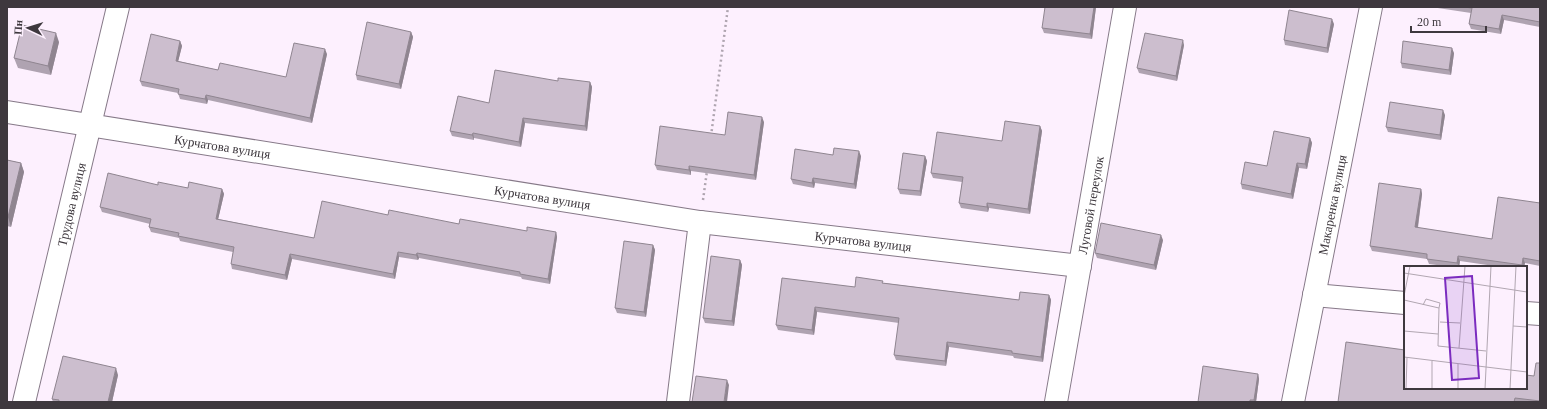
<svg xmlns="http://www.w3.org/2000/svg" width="1547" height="409" viewBox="0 0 1547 409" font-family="'Times New Roman',serif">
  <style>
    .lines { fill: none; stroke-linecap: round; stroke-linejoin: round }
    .minor-casing { stroke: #867988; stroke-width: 24 }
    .path { stroke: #afa5b0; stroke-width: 2.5; stroke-dasharray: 2 3; stroke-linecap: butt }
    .minor { stroke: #fff; stroke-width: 22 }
    .wall { fill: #afa3b1 }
    .shaded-wall { fill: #8f8590 }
    .building { fill: #ccbece; stroke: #8f8590 }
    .labels { text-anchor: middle; stroke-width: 3; stroke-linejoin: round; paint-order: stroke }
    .street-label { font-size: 13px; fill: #3e383e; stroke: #fdf0fe }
    .inset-road { fill: none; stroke: #b1a6b1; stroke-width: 1 }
    .view { fill: #7b2cbf; fill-opacity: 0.15; stroke: #7b2cbf; stroke-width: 2 }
    .inset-edge { fill: none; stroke: #3e383e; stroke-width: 2 }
  </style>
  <rect width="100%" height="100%" fill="#fdf0fe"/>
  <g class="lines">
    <g class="minor-casing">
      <g id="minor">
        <path id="s1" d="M 7,112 L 700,222 L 1080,266"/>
        <path d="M 1314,295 L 1405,303"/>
        <path d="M 1526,313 L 1540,314"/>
        <path id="s2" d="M 24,402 L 118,7"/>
        <path d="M 678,402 L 700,222"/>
        <path id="s3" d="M 1056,402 L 1125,7"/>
        <path id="s4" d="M 1293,402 L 1371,7"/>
      </g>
    </g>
    <path class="path" d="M 711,136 L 728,7
      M 703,200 L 707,171"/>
    <use href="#minor" class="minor"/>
  </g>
  <path class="wall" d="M 1096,7 L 1092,39 L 1044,33 L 1042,28 Z
    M 1431,7 L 1540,7 L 1540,27 L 1504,20 L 1501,34 L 1471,29 L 1469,24 L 1471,13 Z
    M 1334,24 L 1328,53 L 1285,45 L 1284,40 Z
    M 411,32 L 413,37 L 401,89 L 357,80 L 356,75 Z
    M 180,41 L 182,46 L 178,61 L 218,70 L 286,77 L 327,54 L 312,123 L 208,100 L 207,104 L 180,99 L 178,93 L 142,86 L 140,81 Z
    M 59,42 L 51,75 L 18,68 L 14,58 Z
    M 1184,45 L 1177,81 L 1139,73 L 1137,68 Z
    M 1454,53 L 1451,75 L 1402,68 L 1401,63 Z
    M 590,82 L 592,87 L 587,131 L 525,123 L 521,147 L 474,138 L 474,140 L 452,136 L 450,131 L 489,103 Z
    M 1445,115 L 1441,140 L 1388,132 L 1386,127 Z
    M 764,122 L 756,180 L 691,171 L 691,175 L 657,170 L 655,165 L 725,135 Z
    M 1040,126 L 1042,131 L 1030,214 L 989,208 L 988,212 L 961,208 L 959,203 L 962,182 L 933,178 L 931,173 L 1002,141 Z
    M 1310,138 L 1312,143 L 1307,169 L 1299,168 L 1293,199 L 1242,189 L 1241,184 Z
    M 833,155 L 861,156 L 856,189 L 815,183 L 814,188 L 793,184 L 791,179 Z
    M 925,156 L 927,161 L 921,196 L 900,194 L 898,189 Z
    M 7,160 L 21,163 L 24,172 L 11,227 L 7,226 Z
    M 158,185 L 188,188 L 222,189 L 224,194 L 218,219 L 314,238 L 388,215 L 459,224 L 527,231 L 556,232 L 557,237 L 550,284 L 522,279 L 521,277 L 419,258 L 418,260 L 399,257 L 395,279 L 292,259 L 287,280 L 232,269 L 231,264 L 233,252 L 180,241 L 179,238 L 151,232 L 149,227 L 150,224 L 102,212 L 100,207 Z
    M 1421,189 L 1422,194 L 1418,228 L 1492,239 L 1540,203 L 1540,266 L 1525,263 L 1524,267 L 1501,267 L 1460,261 L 1459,267 L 1452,267 L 1429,264 L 1427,259 L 1372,251 L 1370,246 Z
    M 1163,240 L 1156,270 L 1097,258 L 1095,253 Z
    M 653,245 L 655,250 L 646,317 L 617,313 L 615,308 Z
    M 740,260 L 742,265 L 734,326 L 705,323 L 703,318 Z
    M 884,283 L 1019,300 L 1049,295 L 1051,300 L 1043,362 L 1014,358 L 1013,356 L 949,347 L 946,366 L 896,360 L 894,355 L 899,323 L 817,312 L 814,335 L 778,330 L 776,325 L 855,287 Z
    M 1540,363 L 1540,402 L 1338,402 L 1405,388 L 1534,376 Z
    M 1258,374 L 1259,379 L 1256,402 L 1198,402 Z
    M 118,375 L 112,402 L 53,402 L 52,399 Z"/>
  <path class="shaded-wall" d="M 1094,7 L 1096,7 L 1092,39 L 1090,34 Z
    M 1502,15 L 1504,20 L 1501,34 L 1499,29 Z
    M 1332,19 L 1334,24 L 1328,53 L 1327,48 Z
    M 411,32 L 413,37 L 401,89 L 399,84 Z
    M 56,33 L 59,42 L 51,75 L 48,66 Z
    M 1183,40 L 1184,45 L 1177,81 L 1176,76 Z
    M 180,41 L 182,46 L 177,66 L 176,61 Z
    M 1452,48 L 1454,53 L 1451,75 L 1449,70 Z
    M 325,49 L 327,54 L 312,123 L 310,118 Z
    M 590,82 L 592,87 L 587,131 L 585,126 Z
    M 206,95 L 208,100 L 207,104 L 205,99 Z
    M 1443,110 L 1445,115 L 1441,140 L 1440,135 Z
    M 762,117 L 764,122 L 756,180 L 754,175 Z
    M 523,118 L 525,123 L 521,147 L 519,142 Z
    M 1040,126 L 1042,131 L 1030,214 L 1028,209 Z
    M 473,133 L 474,138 L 474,140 L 472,135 Z
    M 1310,138 L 1312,143 L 1307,169 L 1305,164 Z
    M 859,151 L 861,156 L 856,189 L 854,184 Z
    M 925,156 L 927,161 L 921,196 L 920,191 Z
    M 21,163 L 24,172 L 11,227 L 8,217 Z
    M 1297,163 L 1299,168 L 1293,199 L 1291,194 Z
    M 689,166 L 691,171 L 691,175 L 689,170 Z
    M 813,178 L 815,183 L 814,188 L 812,183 Z
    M 222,189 L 224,194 L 217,224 L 216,219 Z
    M 1421,189 L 1422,194 L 1417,232 L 1415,227 Z
    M 987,203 L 989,208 L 988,212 L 987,207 Z
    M 556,232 L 557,237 L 550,284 L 548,279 Z
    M 1161,235 L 1163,240 L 1156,270 L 1154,265 Z
    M 653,245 L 655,250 L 646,317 L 644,312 Z
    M 398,252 L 399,257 L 395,279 L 393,274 Z
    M 417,253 L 419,258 L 418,260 L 416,255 Z
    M 290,254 L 292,259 L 287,280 L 285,275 Z
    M 1458,256 L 1460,261 L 1459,267 L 1457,263 Z
    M 1523,258 L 1525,263 L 1524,267 L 1523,267 L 1522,265 Z
    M 740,260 L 742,265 L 734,326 L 732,321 Z
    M 1049,295 L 1051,300 L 1043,362 L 1041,357 Z
    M 815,307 L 817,312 L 814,335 L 812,330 Z
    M 947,342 L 949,347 L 946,366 L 945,361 Z
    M 116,368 L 118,375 L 112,402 L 108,402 Z
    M 1258,374 L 1259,379 L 1256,402 L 1254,402 L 1254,400 Z
    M 727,380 L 729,385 L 727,402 L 724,402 Z"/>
  <path class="building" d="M 1045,7 L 1094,7 L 1090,34 L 1042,28 Z
    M 1464,7 L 1540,7 L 1540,22 L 1502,15 L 1499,29 L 1469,24 L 1472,8 Z
    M 1289,10 L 1332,19 L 1327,48 L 1284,40 Z
    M 367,22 L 411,32 L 399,84 L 356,75 Z
    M 22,25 L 56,33 L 48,66 L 14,58 Z
    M 1145,33 L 1183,40 L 1176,76 L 1137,68 Z
    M 151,34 L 180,41 L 176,61 L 218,70 L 220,63 L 286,77 L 294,43 L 325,49 L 310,118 L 206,95 L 205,99 L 178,94 L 179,89 L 140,81 Z
    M 1403,41 L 1452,48 L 1449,70 L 1401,63 Z
    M 495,70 L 558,81 L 558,78 L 590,82 L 585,126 L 523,118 L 519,142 L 473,133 L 472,135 L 450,131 L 458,96 L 489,103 Z
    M 1390,102 L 1443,110 L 1440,135 L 1386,127 Z
    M 728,112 L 762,117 L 754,175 L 689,166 L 689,170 L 655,165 L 660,126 L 725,135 Z
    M 1005,121 L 1040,126 L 1028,209 L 987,203 L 987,207 L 959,203 L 963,177 L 931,173 L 937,132 L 1002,141 Z
    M 1274,131 L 1310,138 L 1305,164 L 1297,163 L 1291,194 L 1241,184 L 1245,162 L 1267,166 Z
    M 834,148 L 859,151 L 854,184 L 813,178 L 812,183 L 791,179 L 795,149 L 833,155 Z
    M 903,153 L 925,156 L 920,191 L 898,189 Z
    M 7,160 L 21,163 L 8,217 L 7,217 Z
    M 108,173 L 158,185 L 158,182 L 188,188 L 189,182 L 222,189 L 216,219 L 314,238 L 322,201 L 388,215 L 389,210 L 459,224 L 460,219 L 527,231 L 527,227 L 556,232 L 548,279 L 520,274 L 520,272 L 417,253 L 416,255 L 398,252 L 393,274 L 290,254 L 285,275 L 231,264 L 234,247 L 178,236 L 179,233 L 149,227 L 151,219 L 100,207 Z
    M 1379,183 L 1421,189 L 1415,227 L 1492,239 L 1498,197 L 1540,203 L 1540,261 L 1523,258 L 1522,265 L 1458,256 L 1457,263 L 1427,259 L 1427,254 L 1370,246 Z
    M 1101,223 L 1161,235 L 1154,265 L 1095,253 Z
    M 624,241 L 653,245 L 644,312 L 615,308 Z
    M 711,256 L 740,260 L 732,321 L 703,318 Z
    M 856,277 L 883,281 L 882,283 L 1019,300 L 1020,292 L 1049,295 L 1041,357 L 1012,353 L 1012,351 L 947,342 L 945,361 L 894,355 L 899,318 L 815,307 L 812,330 L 776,325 L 782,278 L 855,287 Z
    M 1346,342 L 1405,350 L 1405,388 L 1526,388 L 1526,375 L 1534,376 L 1536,363 L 1540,363 L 1540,401 L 1515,398 L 1514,402 L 1338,402 Z
    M 63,356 L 116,368 L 108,402 L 59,402 L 59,400 L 52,399 Z
    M 1203,366 L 1258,374 L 1254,400 L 1250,400 L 1250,402 L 1198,402 Z
    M 696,376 L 727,380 L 724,402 L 692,402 Z"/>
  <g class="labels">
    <g class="street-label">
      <text dy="5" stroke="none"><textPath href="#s1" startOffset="218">Курчатова вулиця</textPath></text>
      <text dy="5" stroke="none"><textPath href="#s1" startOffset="542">Курчатова вулиця</textPath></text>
      <text dy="5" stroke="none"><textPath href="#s2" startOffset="203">Трудова вулиця</textPath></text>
      <text dy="5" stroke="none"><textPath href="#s4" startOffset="201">Макаренка вулиця</textPath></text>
      <text dy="5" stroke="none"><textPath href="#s3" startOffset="200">Луговой переулок</textPath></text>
      <text dy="5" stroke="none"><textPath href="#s1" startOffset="866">Курчатова вулиця</textPath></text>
    </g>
  </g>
  <g transform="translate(1404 266)">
    <rect width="123" height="123" fill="#fdf0fe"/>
    <path class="inset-road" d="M 0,7 L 123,26M 0,30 L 6,0M 0,34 L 35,42 L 34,80 L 82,85M 19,39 L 22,33 L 36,37 L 35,42M 36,56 L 56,57M 109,60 L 123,61M 0,65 L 34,68M 55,82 L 61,0M 0,91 L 123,106M 2,123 L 3,91M 28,123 L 28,95M 54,123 L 54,98M 81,123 L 87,0M 106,123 L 112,0"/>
    <path class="view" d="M 68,10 L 75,112 L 48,114 L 41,12 Z"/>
    <rect width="123" height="123" class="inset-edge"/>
  </g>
  <rect width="1547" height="409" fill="none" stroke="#3e383e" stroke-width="16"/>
  <g transform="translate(28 28) rotate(274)" stroke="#fdf0fe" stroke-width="3" paint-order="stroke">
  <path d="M0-3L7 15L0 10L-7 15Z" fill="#3e383e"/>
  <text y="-6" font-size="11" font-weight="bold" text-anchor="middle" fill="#3e383e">Пн</text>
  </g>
  <path d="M1411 26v6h75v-6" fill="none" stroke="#3e383e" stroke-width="2"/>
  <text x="1417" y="26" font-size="12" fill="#3e383e" stroke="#fdf0fe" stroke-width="3" paint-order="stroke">20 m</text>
</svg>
